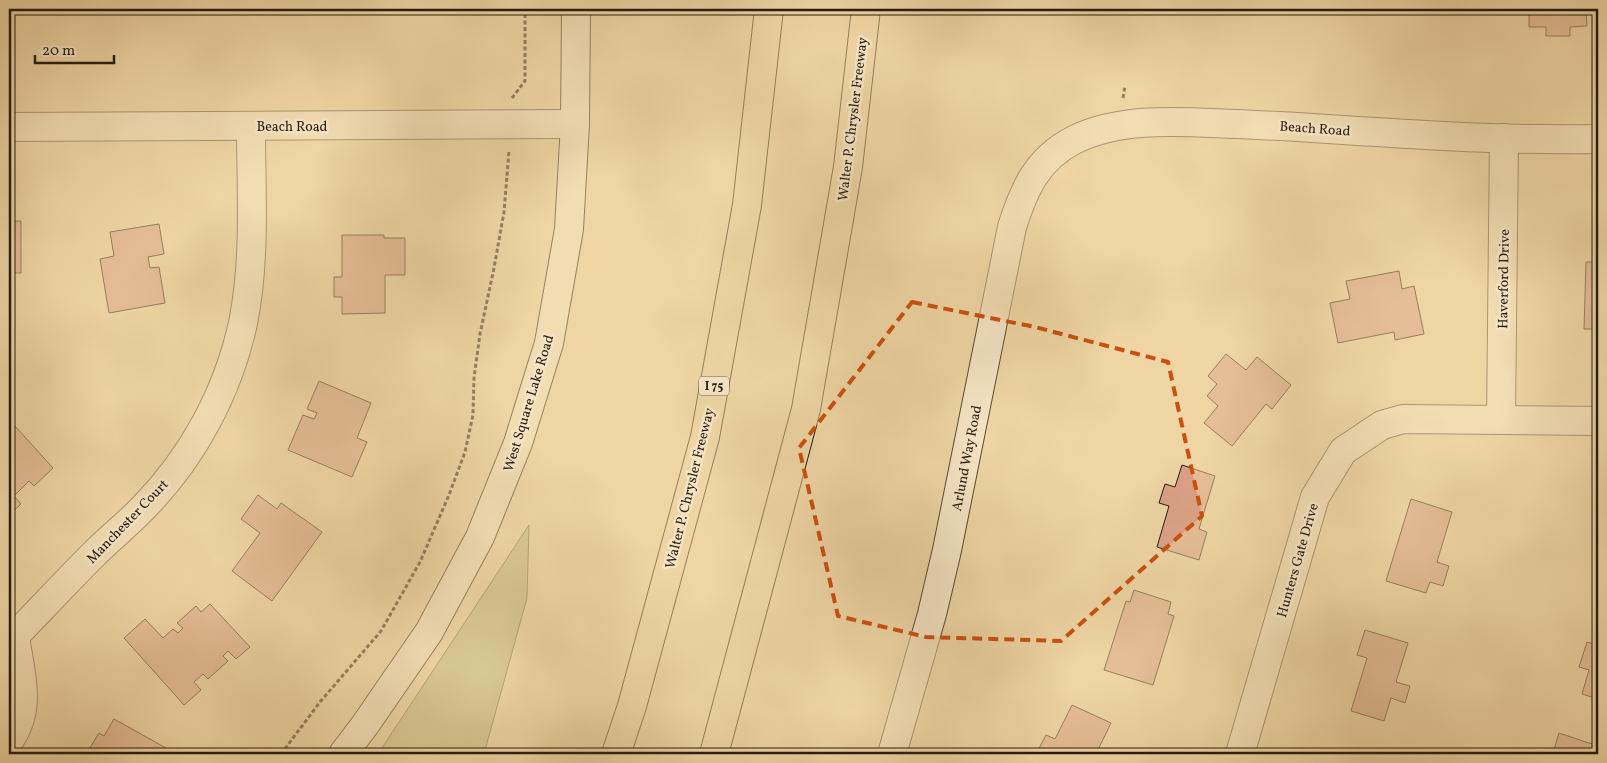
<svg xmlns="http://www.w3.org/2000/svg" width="1607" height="763" viewBox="0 0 1607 763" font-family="Vollkorn,serif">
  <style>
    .green { fill: #c1bb80; stroke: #726c48 }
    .building { fill: #daa186; stroke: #241c11 }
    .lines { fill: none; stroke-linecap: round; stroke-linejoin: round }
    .minor-casing { stroke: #574a36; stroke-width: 30 }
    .tertiary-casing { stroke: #574a36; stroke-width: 30 }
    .secondary-casing { stroke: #241c11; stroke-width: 30 }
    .motorway-casing { stroke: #241c11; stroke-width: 30 }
    .path { stroke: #241c11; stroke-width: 3; stroke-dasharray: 4 2.5; stroke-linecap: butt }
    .minor { stroke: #f5e4c4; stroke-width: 28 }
    .tertiary { stroke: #f5e4c4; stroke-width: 28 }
    .secondary { stroke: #f5e4c4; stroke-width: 28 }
    .motorway { stroke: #efd5a4; stroke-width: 28 }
    .marked { fill: none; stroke: #cb500d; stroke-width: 4; stroke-dasharray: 10 6; stroke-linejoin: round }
    .labels { text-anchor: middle; stroke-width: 5; stroke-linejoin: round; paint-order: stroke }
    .shield { fill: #f5e4c4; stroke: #635847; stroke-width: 1 }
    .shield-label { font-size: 12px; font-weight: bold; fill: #241c11 }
    .street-label { font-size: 14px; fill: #241c11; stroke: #f5e4c4 }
  </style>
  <rect width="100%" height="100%" fill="#efd5a4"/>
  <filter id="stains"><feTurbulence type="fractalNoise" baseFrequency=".004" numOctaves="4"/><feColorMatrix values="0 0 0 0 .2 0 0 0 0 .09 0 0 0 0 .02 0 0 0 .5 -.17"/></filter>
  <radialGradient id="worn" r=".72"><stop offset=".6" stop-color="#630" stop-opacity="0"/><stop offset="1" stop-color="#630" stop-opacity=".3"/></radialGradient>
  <path class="green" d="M 529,525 L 527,598 L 484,754 L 378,754 Z"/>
  <path class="building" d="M 1529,9 L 1586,9 L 1587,26 L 1570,27 L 1570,36 L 1546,36 L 1546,27 L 1529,27 Z
    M 9,221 L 21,221 L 21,273 L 9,273 Z
    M 159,224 L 164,254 L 148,257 L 150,268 L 159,267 L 165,303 L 109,313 L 100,259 L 114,256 L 110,232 Z
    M 342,235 L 384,235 L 384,238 L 405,238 L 405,275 L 385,275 L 385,313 L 342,314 L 342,297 L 334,297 L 334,277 L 342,277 Z
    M 1586,262 L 1598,262 L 1598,339 L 1597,329 L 1584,329 Z
    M 1399,271 L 1402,289 L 1414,286 L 1424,334 L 1395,340 L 1394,332 L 1338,343 L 1330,303 L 1350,299 L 1346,281 Z
    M 1226,354 L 1246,370 L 1257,357 L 1291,385 L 1272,409 L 1266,404 L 1232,446 L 1204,423 L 1218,406 L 1207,396 L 1217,384 L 1208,376 Z
    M 319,381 L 371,403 L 357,438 L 367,442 L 352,477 L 288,450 L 303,415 L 314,419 L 317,413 L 307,409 Z
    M 15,426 L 53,468 L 34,486 L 29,481 L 14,496 L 21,504 L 9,515 L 9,432 Z
    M 1182,465 L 1215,476 L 1199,529 L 1207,532 L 1199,560 L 1157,547 L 1169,506 L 1159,503 L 1165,484 L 1175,487 Z
    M 258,495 L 277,509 L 281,503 L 322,532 L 272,601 L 232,571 L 260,533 L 241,519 Z
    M 1411,499 L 1452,512 L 1437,562 L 1449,566 L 1443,586 L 1430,582 L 1426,593 L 1386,581 Z
    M 1134,590 L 1171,602 L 1168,614 L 1174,616 L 1153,685 L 1104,670 L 1126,601 L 1130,602 Z
    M 210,604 L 250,647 L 236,659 L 228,651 L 223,656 L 228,661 L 208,679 L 203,674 L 194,682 L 201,690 L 184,705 L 124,638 L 145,619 L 163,638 L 173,629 L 178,633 L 183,628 L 177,623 L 196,606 L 201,612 Z
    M 1365,630 L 1408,643 L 1396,682 L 1410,686 L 1405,703 L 1391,698 L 1384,721 L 1351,711 L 1367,658 L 1357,655 Z
    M 1587,642 L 1597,645 L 1598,642 L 1598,699 L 1582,694 L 1589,670 L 1579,667 Z
    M 1072,705 L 1111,723 L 1096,754 L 1036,754 L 1046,735 L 1055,739 Z
    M 114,719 L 166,748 L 162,754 L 94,754 L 88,751 L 99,733 L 104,736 Z
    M 1559,733 L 1595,745 L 1592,754 L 1540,754 L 1542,749 L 1553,753 Z"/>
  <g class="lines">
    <g class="minor-casing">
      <path id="minor" d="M 1501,420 L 1504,138
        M 9,637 L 15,636 C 41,609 67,581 94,554 C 110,538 128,524 144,507 C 193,457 228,392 243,323 C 256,259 251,191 251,126
        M 9,741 C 33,707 20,674 15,636
        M 1240,754 L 1315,497 L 1343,451 L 1382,425 L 1403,419 L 1598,421"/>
    </g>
    <g class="tertiary-casing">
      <path id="tertiary" d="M 9,127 L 575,124
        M 892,754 L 932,614 L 947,550 L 1012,227 C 1024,189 1037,159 1074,140 C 1122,116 1183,122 1235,124 C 1293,126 1351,131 1409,134 C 1472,138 1535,140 1598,139"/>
    </g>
    <g class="secondary-casing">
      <path id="secondary" d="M 343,754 L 365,725 L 429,632 L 480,537 L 518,443 L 549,343 L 569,229 L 575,124 L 576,9"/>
    </g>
    <g class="motorway-casing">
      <path id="motorway" d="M 616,754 L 632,706 L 705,437 L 747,205 L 769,9
        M 714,754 L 806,409 L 848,167 L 866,9"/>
    </g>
    <path class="path" d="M 512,98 L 525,81 L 525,9
      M 1123,98 L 1125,86
      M 281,754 L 320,702 L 381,631 L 420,562 L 449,495 L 465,452 L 473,415 L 474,378 L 480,334 L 494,268 L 504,212 L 509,151"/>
    <use href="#minor" class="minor"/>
    <use href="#tertiary" class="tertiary"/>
    <use href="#secondary" class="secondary"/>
    <use href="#motorway" class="motorway"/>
  </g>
  <path d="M0 0H1607V763H0ZM 912,302 L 1035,327 L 1168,362 L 1202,516 L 1061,641 L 926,637 L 838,616 L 799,448 Z" fill="#efd5a4" fill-opacity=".55" fill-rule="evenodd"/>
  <path class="marked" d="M 912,302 L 1035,327 L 1168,362 L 1202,516 L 1061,641 L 926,637 L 838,616 L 799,448 Z"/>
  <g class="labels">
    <rect class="shield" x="699" y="376.5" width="30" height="19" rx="4"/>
    <g class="shield-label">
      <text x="714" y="390">I 75</text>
    </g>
    <g class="street-label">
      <text transform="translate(852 119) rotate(-83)" y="5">Walter P. Chrysler Freeway</text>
      <text x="292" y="131">Beach Road</text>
      <text transform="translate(1315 128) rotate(4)" y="5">Beach Road</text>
      <text transform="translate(1503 279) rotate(-89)" y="5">Haverford Drive</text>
      <text transform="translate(528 403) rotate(-73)" y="5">West Square Lake Road</text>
      <text transform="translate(966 458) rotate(-79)" y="5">Arlund Way Road</text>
      <text transform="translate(689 488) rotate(-76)" y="5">Walter P. Chrysler Freeway</text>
      <text transform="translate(127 521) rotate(-46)" y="5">Manchester Court</text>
      <text transform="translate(1297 560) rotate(-74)" y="5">Hunters Gate Drive</text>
    </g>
  </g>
  <rect width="1607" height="763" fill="none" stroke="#efd5a4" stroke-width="30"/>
  <rect x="10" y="10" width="1587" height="743" fill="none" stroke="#241c11" stroke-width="2.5"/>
  <rect x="15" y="15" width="1577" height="733" fill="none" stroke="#241c11"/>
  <path d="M35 55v8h79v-8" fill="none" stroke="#241c11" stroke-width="2.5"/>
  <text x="42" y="55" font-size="15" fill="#241c11" stroke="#f5e4c4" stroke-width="4" paint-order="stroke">20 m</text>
  <rect width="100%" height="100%" filter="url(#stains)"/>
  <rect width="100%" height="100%" fill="url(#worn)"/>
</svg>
